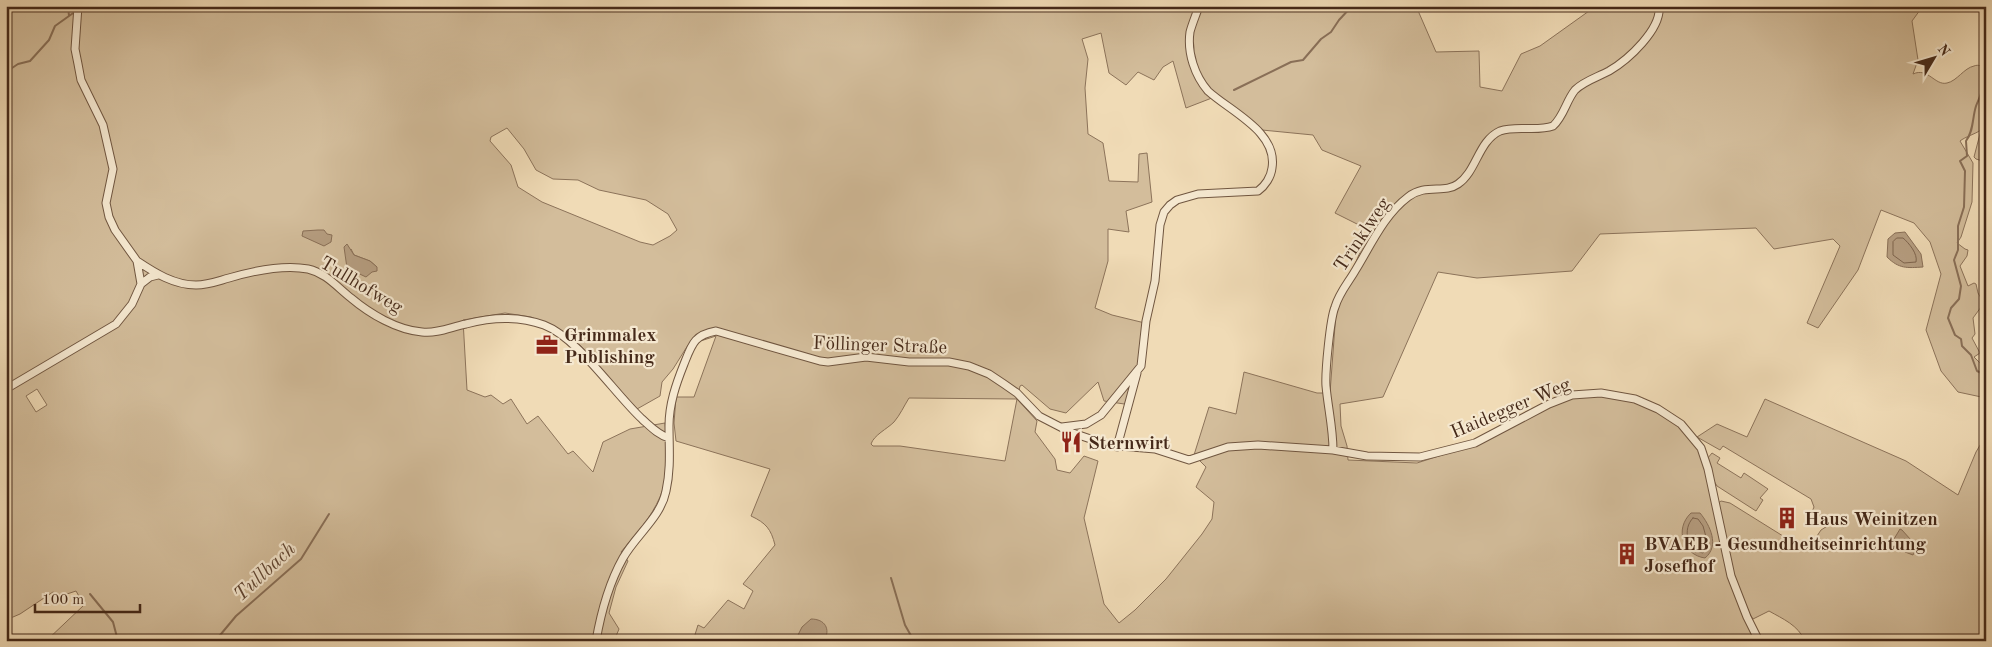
<svg xmlns="http://www.w3.org/2000/svg" width="1992" height="647" viewBox="0 0 1992 647" font-family="'Old Standard TT',serif">
  <style>
    .green { fill: #d3bd9b; stroke: #8c735a; fill-rule: evenodd }
    .water { fill: #b69e81; stroke: #896f57 }
    .lines { fill: none; stroke-linecap: round; stroke-linejoin: round }
    .shore { stroke: #7e644d; stroke-width: 1 }
    .stream { stroke: #896f57; stroke-width: 2 }
    .minor-casing { stroke: #705640; stroke-width: 9 }
    .minor { stroke: #f5e8d0; stroke-width: 7 }
    .labels { text-anchor: middle; stroke-width: 4.5; stroke-linejoin: round; paint-order: stroke }
    .street-label { font-size: 19px; fill: #452919; stroke: #f5e8d0 }
    .poi-label { font-size: 19px; font-weight: bold; fill: #452919; stroke: #f5e8d0; text-anchor: start }
    .water-label { font-size: 20px; font-style: italic; fill: #614633; stroke: #f5e8d0 }
  </style>
  <rect width="100%" height="100%" fill="#f0dbb6"/>
  <filter id="stains"><feTurbulence type="fractalNoise" baseFrequency=".004" numOctaves="4"/><feColorMatrix values="0 0 0 0 .2 0 0 0 0 .09 0 0 0 0 .02 0 0 0 .5 -.17"/></filter>
  <radialGradient id="worn" r=".72"><stop offset=".6" stop-color="#630" stop-opacity="0"/><stop offset="1" stop-color="#630" stop-opacity=".3"/></radialGradient>
  <path class="green" d="M 6,6 L 1416,6 L 1436,52 L 1479,51 L 1480,87 L 1502,91 L 1521,54 L 1540,46 L 1596,6 L 1923,6 L 1912,21 L 1918,60 L 1913,74 C 1928,67 1935,86 1947,83 C 1957,81 1964,68 1974,66 C 1979,64 1981,67 1986,66 L 1986,162 L 1976,159 L 1974,157 L 1981,130 C 1975,134 1965,137 1960,141 L 1973,163 L 1972,202 L 1961,237 L 1957,243 L 1965,249 L 1968,250 L 1967,256 L 1960,266 L 1968,286 L 1974,283 L 1976,284 L 1978,293 L 1984,303 L 1973,318 L 1975,334 L 1972,338 L 1980,353 L 1974,357 L 1986,369 L 1986,398 L 1958,392 L 1941,371 L 1926,330 L 1941,274 L 1930,242 L 1914,223 L 1881,210 L 1858,270 L 1818,328 L 1807,323 L 1840,246 L 1833,239 L 1774,249 L 1756,228 L 1600,234 L 1572,271 L 1477,278 L 1438,272 L 1383,397 L 1340,404 L 1341,426 L 1347,446 L 1348,460 L 1417,463 L 1470,446 L 1572,395 L 1624,396 L 1670,416 L 1701,448 L 1731,576 L 1759,641 L 693,641 L 698,625 L 704,628 L 728,600 L 744,609 L 753,591 L 743,584 L 775,545 C 771,529 766,523 751,516 L 770,469 L 676,441 L 674,423 L 676,397 L 694,397 L 716,336 L 688,345 L 673,369 L 662,382 L 660,396 L 637,409 L 580,345 L 559,329 L 531,317 L 505,313 L 463,320 L 467,390 L 485,397 L 491,395 L 503,404 L 511,399 L 527,424 L 538,416 L 568,454 L 573,451 L 593,472 L 603,442 L 630,429 L 665,423 C 668,446 669,476 660,497 C 651,518 635,535 621,552 L 628,561 L 616,587 L 609,613 L 619,629 L 614,641 L 46,641 L 84,605 L 76,591 L 61,596 L 53,592 L 20,614 L 6,620 ZM 1101,33 L 1109,73 L 1126,85 L 1138,72 L 1154,80 L 1163,67 L 1173,61 L 1186,108 L 1217,96 L 1262,130 L 1313,135 L 1322,150 L 1361,166 L 1335,213 L 1373,232 L 1360,252 L 1336,312 L 1330,393 L 1317,393 L 1244,372 L 1236,414 L 1209,407 L 1194,455 L 1206,467 L 1196,487 L 1214,502 L 1212,519 L 1202,534 L 1166,579 L 1135,610 L 1119,623 L 1104,604 L 1084,518 L 1098,461 L 1084,456 L 1070,473 L 1057,470 L 1055,459 L 1035,432 L 1037,421 L 1017,399 L 1020,386 L 1022,385 L 1050,409 L 1066,413 L 1098,382 L 1104,401 L 1131,405 L 1137,379 L 1143,368 L 1149,324 L 1112,315 L 1095,308 L 1108,261 L 1108,229 L 1129,232 L 1126,211 L 1152,202 L 1147,153 L 1139,154 L 1138,182 L 1109,181 L 1103,143 L 1088,134 L 1085,88 L 1088,59 L 1082,39 ZM 507,128 L 524,149 L 536,170 L 553,179 L 578,180 L 599,190 L 646,200 L 668,214 L 677,230 L 670,236 L 653,245 L 640,242 L 542,202 L 518,187 L 511,165 L 490,141 L 491,137 ZM 351,249 L 354,255 L 370,261 L 377,267 L 347,268 ZM 37,389 L 47,405 L 36,412 L 26,396 ZM 909,398 L 1017,399 L 1005,461 L 900,446 L 873,446 L 871,444 C 874,435 887,429 894,422 C 900,415 904,406 909,398 Z
    M 1765,399 L 1906,461 L 1958,495 L 1976,452 L 1986,435 L 1986,641 L 1805,641 C 1798,625 1783,619 1769,611 L 1753,619 C 1731,587 1726,541 1717,504 L 1721,501 L 1730,503 L 1807,551 L 1821,530 L 1829,525 L 1811,514 L 1814,507 L 1811,499 L 1723,446 L 1720,450 L 1697,437 L 1717,424 L 1747,437 Z
    M 1712,453 L 1720,458 L 1717,463 L 1741,478 L 1744,473 L 1768,489 L 1760,498 L 1763,500 L 1756,511 L 1717,486 L 1714,481 L 1707,459 Z"/>
  <path class="water" d="M 318,230 L 324,230 L 327,234 L 332,235 L 331,242 L 324,246 L 302,236 L 303,231 Z
    M 1905,232 L 1921,254 L 1923,267 C 1907,268 1899,269 1887,257 L 1888,239 L 1895,233 Z
    M 347,244 L 354,255 L 370,261 L 377,267 L 377,271 L 372,272 L 366,277 L 347,268 L 344,247 Z
    M 1691,513 L 1700,513 C 1710,525 1720,546 1705,558 C 1683,555 1674,529 1691,513 Z
    M 1900,529 L 1902,530 L 1911,540 L 1911,543 L 1913,542 L 1917,547 L 1913,555 L 1905,552 L 1894,539 Z
    M 811,619 C 825,619 831,629 824,641 L 795,641 L 802,627 Z"/>
  <g class="lines">
    <path class="shore" d="M 1897,238 L 1903,238 C 1909,243 1918,254 1916,262 L 1904,263 L 1893,255 L 1893,242 Z
      M 1693,518 L 1698,519 L 1703,526 L 1708,544 L 1703,553 C 1687,550 1682,529 1693,518 Z"/>
    <path class="stream" d="M 68,6 L 69,16
      M 98,6 L 101,10 L 105,10 L 107,6
      M 6,72 L 18,64 L 30,61 L 49,40 L 55,26 L 76,11
      M 1986,82 L 1983,83 C 1983,92 1979,98 1976,106 C 1972,119 1974,130 1966,141 L 1967,156 L 1960,161 L 1965,171 L 1964,207 L 1958,226 L 1958,250 L 1954,260 L 1961,286 L 1959,299 L 1951,308 L 1948,318 L 1955,335 L 1961,339 L 1962,346 L 1971,355 L 1977,371 L 1986,375
      M 1234,90 L 1291,62 L 1303,60 L 1321,39 L 1331,32 L 1339,20 L 1352,6
      M 891,578 L 905,625 L 914,641
      M 90,594 L 113,622 L 118,641
      M 210,641 L 216,640 L 236,616 L 301,559 L 329,514"/>
    <g class="minor-casing">
      <path id="minor" d="M 78,6 L 75,49 L 78,64 L 81,80 L 103,125 L 113,169 L 106,203 L 109,217 L 115,230 L 137,261 L 141,284
        M 137,261 C 155,273 174,285 196,285 C 208,285 218,281 229,278 C 253,271 283,264 308,269 C 326,273 337,287 351,298 C 370,314 397,330 422,332 C 437,334 451,327 466,324 C 492,317 519,316 544,325 C 578,338 614,393 642,419 C 650,426 658,435 669,438
        M 6,389 L 116,324 L 132,304 L 141,284 L 150,277 L 158,275
        M 1062,427 L 1086,424 L 1101,415 L 1141,366 L 1146,321 L 1155,281 L 1160,225 L 1164,212 L 1170,205 L 1177,200 L 1198,194 L 1258,191 C 1265,186 1271,177 1272,168 C 1278,132 1231,112 1208,91 C 1195,76 1187,53 1190,32 C 1192,24 1196,15 1199,6
        M 1117,447 L 1137,373
        M 1333,450 C 1333,428 1328,408 1326,386 C 1325,373 1330,319 1335,307 C 1339,293 1348,283 1355,271 C 1371,245 1384,215 1408,197 C 1426,183 1444,194 1458,184 C 1477,171 1478,141 1500,131 C 1517,125 1536,132 1553,126 C 1564,116 1566,101 1575,90 C 1584,81 1598,77 1609,71 C 1628,60 1662,29 1659,6
        M 596,641 C 601,612 609,583 623,558 C 636,535 661,517 666,491 C 671,469 669,448 669,426 C 669,404 676,384 684,364 C 692,344 694,335 716,331 L 820,361 L 828,362 L 866,357 L 909,362 L 949,362 L 969,366 L 989,374 L 1004,384 L 1017,393 L 1039,416 L 1070,432 L 1108,445 L 1155,449 L 1189,460 L 1228,447 L 1258,445 L 1333,450 L 1367,456 L 1420,457 L 1475,443 L 1549,404 L 1572,395 L 1601,393 L 1635,399 L 1658,409 L 1681,424 L 1701,448 L 1708,469 L 1731,576 L 1747,617 L 1759,641"/>
    </g>
    <use href="#minor" class="minor"/>
  </g>
  <defs>
    <g id="office-bare" transform="scale(1.725)"><path d="M-6-3h4V-5.5h4V-3h4V5H-6ZM-1-4.5V-3h2v-1.5ZM-6 0V1H6V0Z" fill="#8f2418" stroke="#f5e8d0" stroke-width="2.5" paint-order="stroke"/></g>
    <g id="restaurant-bare" transform="scale(1.725)"><path d="M-5-6h1v4h1v-4h1v4h1v-4h1v5L-1.5 .5V6h-2V.5L-5-1ZM5-6V6H3V1.5H1.5Q1.5-4 5-6Z" fill="#8f2418" stroke="#f5e8d0" stroke-width="2.5" paint-order="stroke"/></g>
    <g id="building-bare" transform="scale(1.725)"><path d="M-4-6H4V6H1V3H-1V6H-4ZM-2.5-4.3h1.7v1.8h-1.7ZM.8-4.3h1.7v1.8H.8ZM-2.5-1h1.7V.8h-1.7ZM.8-1h1.7V.8H.8Z" fill="#8f2418" stroke="#f5e8d0" stroke-width="2.5" paint-order="stroke"/></g>
  </defs>
  <g fill-rule="evenodd">
    <use href="#office-bare" x="547" y="345"/>
    <use href="#restaurant-bare" x="1071" y="442"/>
    <use href="#building-bare" x="1787" y="518"/>
    <use href="#building-bare" x="1627" y="554"/>
  </g>
  <g class="labels">
    <g class="street-label">
      <text transform="translate(1361 234) rotate(-56)" y="7">Trinklweg</text>
      <text transform="translate(362 284) rotate(31)" y="7">Tullhofweg</text>
      <text transform="translate(880 344) rotate(2)" y="7">Föllinger Straße</text>
      <text transform="translate(1510 407) rotate(-23)" y="7">Haidegger Weg</text>
    </g>
    <g class="poi-label">
      <text x="564" y="341">Grimmalex<tspan x="564" dy="22">Publishing</tspan></text>
      <text x="1088" y="449">Sternwirt</text>
      <text x="1804" y="525">Haus Weinitzen</text>
      <text x="1644" y="550">BVAEB - Gesundheitseinrichtung<tspan x="1644" dy="22">Josefhof</tspan></text>
    </g>
    <g class="water-label">
      <text transform="translate(264 571) rotate(-43)" y="7">Tullbach</text>
    </g>
  </g>
  <rect width="1992" height="647" fill="none" stroke="#f0dbb6" stroke-width="25"/>
  <rect x="8" y="8" width="1977" height="632" fill="none" stroke="#452919" stroke-width="2.5"/>
  <rect x="12" y="12" width="1967" height="622" fill="none" stroke="#452919"/>
  <g transform="translate(1934 58) rotate(52)" stroke="#f5e8d0" stroke-width="4" paint-order="stroke">
  <path d="M0-4L9 19L0 12L-9 19Z" fill="#452919"/>
  <text y="-8" font-size="14" font-weight="bold" text-anchor="middle" fill="#452919">N</text>
  </g>
  <path d="M35 604v8h105v-8" fill="none" stroke="#452919" stroke-width="2.5"/>
  <text x="42" y="604" font-size="15" fill="#452919" stroke="#f5e8d0" stroke-width="4" paint-order="stroke">100 m</text>
  <rect width="100%" height="100%" filter="url(#stains)"/>
  <rect width="100%" height="100%" fill="url(#worn)"/>
</svg>
